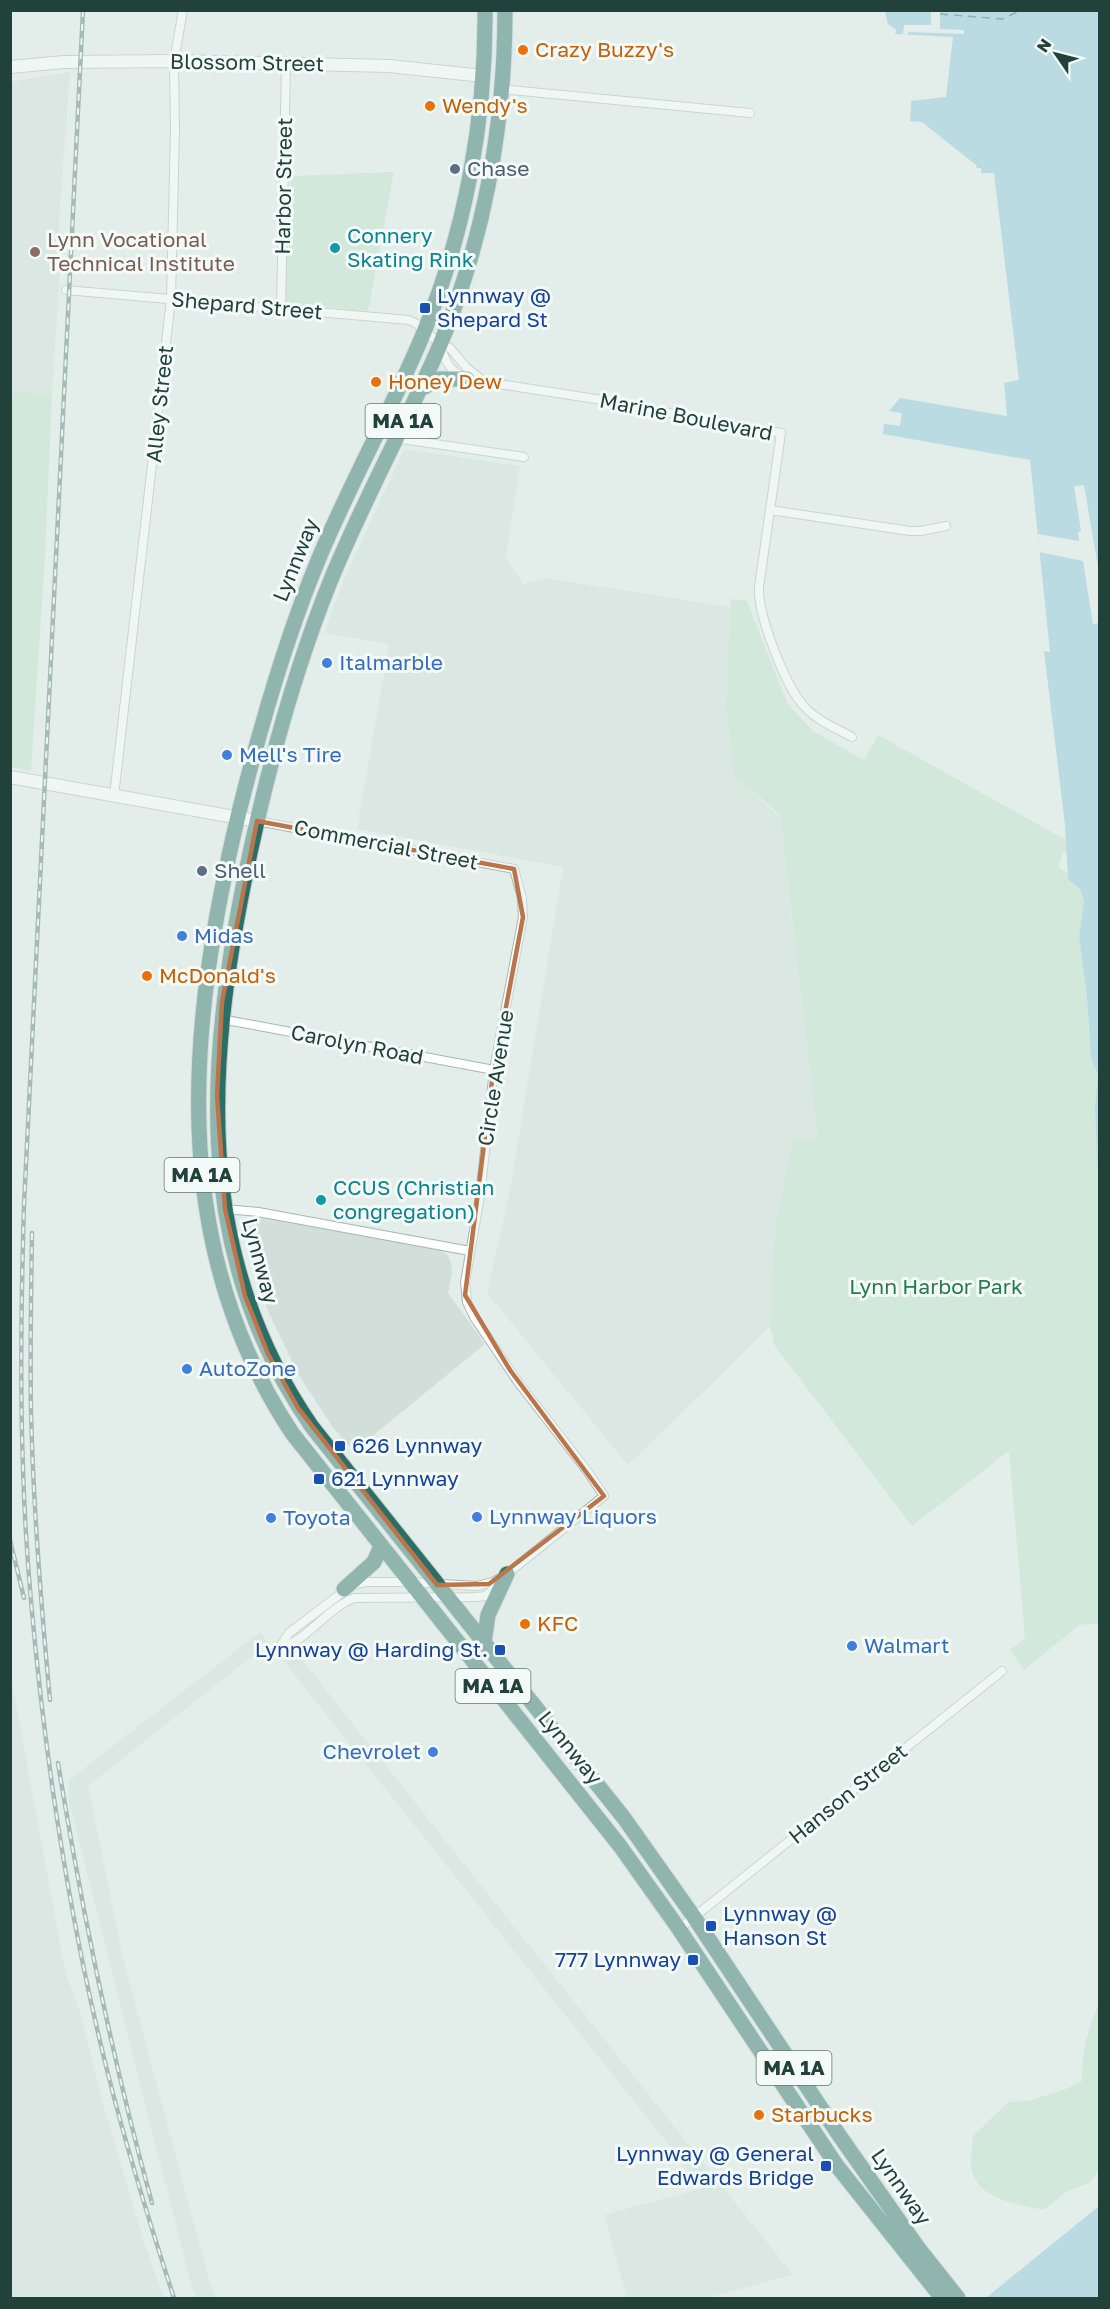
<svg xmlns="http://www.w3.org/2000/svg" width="1110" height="2309" viewBox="0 0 1110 2309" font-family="'Golos Text',sans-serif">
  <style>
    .built { fill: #d1ded9 }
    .green { fill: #bae1c8 }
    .water { fill: #87c3d7 }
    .pier { fill: #e3eeea }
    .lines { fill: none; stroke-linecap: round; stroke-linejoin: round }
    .ferry { stroke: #166682; stroke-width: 1.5; stroke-dasharray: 8 6; stroke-linecap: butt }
    .street-casing { stroke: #a5b7b2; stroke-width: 10 }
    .secondary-casing { stroke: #a0bab3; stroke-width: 14 }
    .highway-casing { stroke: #c1cac8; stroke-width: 17 }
    .street { stroke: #fff; stroke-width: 8 }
    .secondary { stroke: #fff; stroke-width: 12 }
    .highway { stroke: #2a6f67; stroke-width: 15 }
    .rail-casing { stroke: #5b7c76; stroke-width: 4.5 }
    .rail { stroke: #f4faf7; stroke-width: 2; stroke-dasharray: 7; stroke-linecap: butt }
    .marked { fill: none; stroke: #bb754b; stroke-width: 4.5; stroke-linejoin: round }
    .food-dot { fill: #e8710a; stroke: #f4faf7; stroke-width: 2 }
    .service-dot { fill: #5c6f8a; stroke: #f4faf7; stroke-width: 2 }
    .culture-dot { fill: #0f9aa8; stroke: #f4faf7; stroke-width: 2 }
    .education-dot { fill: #8d6e63; stroke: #f4faf7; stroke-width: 2 }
    .transit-dot { fill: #1a4fb4; stroke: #f4faf7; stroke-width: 2 }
    .shop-dot { fill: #3f7fe0; stroke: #f4faf7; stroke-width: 2 }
    .labels { text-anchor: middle; stroke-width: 6; stroke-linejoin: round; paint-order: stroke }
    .shield { fill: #f4faf7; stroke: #607873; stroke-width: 1.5 }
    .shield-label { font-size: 20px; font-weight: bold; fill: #21413b }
    .food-label { font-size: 21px; fill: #c56008; stroke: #f4faf7; text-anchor: start }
    .street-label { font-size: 21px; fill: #21413b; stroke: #f4faf7 }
    .service-label { font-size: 21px; fill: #4e5e75; stroke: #f4faf7; text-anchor: start }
    .culture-label { font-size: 21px; fill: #0d838f; stroke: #f4faf7; text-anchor: start }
    .education-label { font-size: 21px; fill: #785e54; stroke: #f4faf7; text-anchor: start }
    .transit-label { font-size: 21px; fill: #164399; stroke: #f4faf7; text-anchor: start }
    .shop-label { font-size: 21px; fill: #366cbe; stroke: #f4faf7; text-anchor: start }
    .park-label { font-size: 21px; fill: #277b4f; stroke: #f4faf7 }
  </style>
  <rect width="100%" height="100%" fill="#e3eeea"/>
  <path class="built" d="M 70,72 L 59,220 L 59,285 L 52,395 L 11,392 L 11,82 Z
    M 404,449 L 520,466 L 506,557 L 523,584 L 545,578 L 731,607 L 726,709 L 734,774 L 780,818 L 818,1141 L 793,1140 L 774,1259 L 770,1327 L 628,1465 L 487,1293 L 510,1190 L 563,867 L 357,829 L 389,644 L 324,633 L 342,584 Z
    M 256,1217 L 439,1249 L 448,1256 L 451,1263 L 452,1273 L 448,1293 L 485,1344 L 354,1451 L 334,1429 L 298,1374 L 270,1315 L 256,1278 L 247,1228 L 248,1222 Z
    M 260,1632 L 269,1643 L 88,1786 L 123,1958 L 209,2280 L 216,2298 L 196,2298 L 191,2285 L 69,1802 L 69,1780 Z
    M 300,1657 L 444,1839 L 793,2275 L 706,2298 L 627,2298 L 604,2215 L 703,2188 L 282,1659 Z
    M 11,1677 L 65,1970 L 81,2015 L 100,2093 L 145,2245 L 164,2298 L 11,2298 Z"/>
  <path class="green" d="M 394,172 L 368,311 L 280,303 L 290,212 L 291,176 Z
    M 11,392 L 52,395 L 45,556 L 31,771 L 11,767 Z
    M 731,599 L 747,601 L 787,703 L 813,731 L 864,760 L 878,735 L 1066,840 L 1067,853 L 1064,851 L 1058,867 L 1068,873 L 1069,879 L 1080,889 L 1084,901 L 1079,936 L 1087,998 L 1089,1037 L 1098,1075 L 1095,1106 L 1100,1201 L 1099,1623 L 1079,1625 L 1024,1670 L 1010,1650 L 1025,1638 L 1009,1451 L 912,1526 L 775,1346 L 770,1327 L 776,1224 L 793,1140 L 818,1141 L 780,815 L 734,775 L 726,709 Z
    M 1099,2002 L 1099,2171 L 1089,2183 L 1068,2191 L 1043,2210 C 1016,2204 974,2199 971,2165 C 971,2156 972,2145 973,2136 L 1008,2102 L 1028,2101 L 1066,2089 L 1082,2081 C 1082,2046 1087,2034 1099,2002 Z"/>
  <path class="water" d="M 885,11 L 1099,11 L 1099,1201 L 1095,1106 L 1098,1074 L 1091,1058 L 1087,998 L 1079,936 L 1084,901 L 1080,889 L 1068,879 L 1065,825 L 1044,651 L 1050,652 L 1030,460 L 883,434 L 884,424 L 900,426 L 902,413 L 889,411 L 900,398 L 1007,416 L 1004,383 L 1019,380 L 994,173 L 981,173 L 981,168 L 977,168 L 976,165 L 922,122 L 910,121 L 911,101 L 946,97 L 953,37 L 895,34 L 896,30 L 888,24 Z
    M 1099,2206 L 1099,2298 L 983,2298 L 987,2297 Z"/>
  <path class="pier" d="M 931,11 L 940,11 L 940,29 L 964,30 L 964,34 L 908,32 L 908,35 L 903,34 L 904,25 L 931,25 Z
    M 1084,485 L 1099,573 L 1099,623 L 1093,624 L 1083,561 L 1039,552 L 1038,534 L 1079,541 L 1078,532 L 1081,531 L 1074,486 Z"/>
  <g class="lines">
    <path class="ferry" d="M 940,14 L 1002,19 L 1022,10"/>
    <g class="street-casing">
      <path id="street" d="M 501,89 L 750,113
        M 66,290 L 409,320 L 417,324 L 440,344 L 450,348 L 466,367 L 482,380
        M 281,309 L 286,63
        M 441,347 C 445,362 452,374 467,379 L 615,402 L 708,421 L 781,433 L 759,587 C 757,613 786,689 805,707 C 817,721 836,728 852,737
        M 395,438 L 524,457
        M 770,510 L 910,531 L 921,531 L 946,526
        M 114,796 L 171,299 L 175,130 L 174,61 L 183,10
        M 257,821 L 514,869 L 522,898 L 523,917 L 494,1070 L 480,1196 L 465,1282 L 467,1302 L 474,1317 L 518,1382 L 588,1472 L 604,1496 L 507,1574 L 493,1582 L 477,1586 L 410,1582 L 366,1582 L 352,1585 L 289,1633 L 279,1648
        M 221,1019 L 494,1070
        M 225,1209 L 258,1212 L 470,1251
        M 279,1648 C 307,1642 327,1607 355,1598 L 477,1597 L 485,1596 L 496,1587
        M 679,1929 L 1002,1671"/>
    </g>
    <g class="secondary-casing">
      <path id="secondary" d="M 10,67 L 64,62 L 174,61 L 389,66 L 483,76
        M 10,777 L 257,821"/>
    </g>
    <g class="highway-casing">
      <path id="highway" d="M 485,10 C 486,120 465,231 424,332 C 392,410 349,484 317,563 C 284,643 260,728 239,812 C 188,1023 166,1243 292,1433 L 620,1846 L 679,1929 L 837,2166 L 942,2298
        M 505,10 C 505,127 483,245 437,352 C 403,429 362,503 330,582 C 295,669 270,761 250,853 C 207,1054 189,1249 312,1427 L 624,1818 L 694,1917 L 839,2135 L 919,2249 L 958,2298
        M 419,390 L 439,379 L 467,379
        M 344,1589 L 374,1562 L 381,1546
        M 484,1643 L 488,1615 L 507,1574"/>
    </g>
    <use href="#street" class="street"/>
    <use href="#secondary" class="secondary"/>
    <use href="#highway" class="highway"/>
    <g class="rail-casing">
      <path id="rail" d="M 83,10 L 24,1205 C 20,1337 19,1469 31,1601 C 45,1759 69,1919 108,2074 C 127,2150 150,2224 174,2298
        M 32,1233 C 31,1292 30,1351 31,1410 C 33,1507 41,1604 50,1700
        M 10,1540 L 24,1598
        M 58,1763 C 82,1911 112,2058 152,2203"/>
    </g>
    <use href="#rail" class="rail"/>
  </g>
  <path d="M0 0H1110V2309H0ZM 257,821 L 514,869 L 523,917 L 492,1081 L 465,1295 L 510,1370 L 604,1496 L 489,1584 L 437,1585 L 298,1408 L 268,1354 L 245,1296 L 225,1209 L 217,1095 L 222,1002 Z" fill="#e3eeea" fill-opacity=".55" fill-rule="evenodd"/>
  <path class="marked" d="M 257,821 L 514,869 L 523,917 L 492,1081 L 465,1295 L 510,1370 L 604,1496 L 489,1584 L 437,1585 L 298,1408 L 268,1354 L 245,1296 L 225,1209 L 217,1095 L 222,1002 Z"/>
  <g class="food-dot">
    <circle cx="523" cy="50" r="6"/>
    <circle cx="430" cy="106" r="6"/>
    <circle cx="376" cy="382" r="6"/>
    <circle cx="147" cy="976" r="6"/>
    <circle cx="525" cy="1624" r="6"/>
    <circle cx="759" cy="2115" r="6"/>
  </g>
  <g class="service-dot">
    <circle cx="455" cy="169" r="6"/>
    <circle cx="202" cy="871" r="6"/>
  </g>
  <g class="culture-dot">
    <circle cx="335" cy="248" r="6"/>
    <circle cx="321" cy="1200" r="6"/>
  </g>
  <circle class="education-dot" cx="35" cy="252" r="6"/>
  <g class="transit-dot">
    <rect x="419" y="302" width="12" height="12" rx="3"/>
    <rect x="334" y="1440" width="12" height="12" rx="3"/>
    <rect x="313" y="1473" width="12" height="12" rx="3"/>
    <rect x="494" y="1644" width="12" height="12" rx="3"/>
    <rect x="705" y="1920" width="12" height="12" rx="3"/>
    <rect x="687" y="1954" width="12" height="12" rx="3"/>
    <rect x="820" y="2160" width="12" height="12" rx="3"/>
  </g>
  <g class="shop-dot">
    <circle cx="327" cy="663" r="6"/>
    <circle cx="227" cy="755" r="6"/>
    <circle cx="182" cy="936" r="6"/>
    <circle cx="187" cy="1369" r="6"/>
    <circle cx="477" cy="1517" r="6"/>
    <circle cx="271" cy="1518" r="6"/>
    <circle cx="852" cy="1646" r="6"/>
    <circle cx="433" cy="1752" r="6"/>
  </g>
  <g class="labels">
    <g class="shield">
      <rect x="365.5" y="404" width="75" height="34" rx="4.5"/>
      <rect x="164.5" y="1158" width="75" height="34" rx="4.5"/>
      <rect x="455.5" y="1669" width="75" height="34" rx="4.5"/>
      <rect x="756.5" y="2051" width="75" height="34" rx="4.5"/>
    </g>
    <g class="shield-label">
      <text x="403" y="428">MA 1A</text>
      <text x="202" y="1182">MA 1A</text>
      <text x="493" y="1693">MA 1A</text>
      <text x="794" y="2075">MA 1A</text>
    </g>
    <g class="food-label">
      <text x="535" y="57">Crazy Buzzy's</text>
      <text x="442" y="113">Wendy's</text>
      <text x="388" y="389">Honey Dew</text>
      <text x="159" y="983">McDonald's</text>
      <text x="537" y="1631">KFC</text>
      <text x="771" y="2122">Starbucks</text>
    </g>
    <g class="street-label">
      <text transform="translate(247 63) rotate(1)" y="7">Blossom Street</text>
      <text transform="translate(284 186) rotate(-89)" y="7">Harbor Street</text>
      <text transform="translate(247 306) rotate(5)" y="7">Shepard Street</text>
      <text transform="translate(160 404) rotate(-84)" y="7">Alley Street</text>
      <text transform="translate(686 417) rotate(11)" y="7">Marine Boulevard</text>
      <text transform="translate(296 560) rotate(-68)" y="7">Lynnway</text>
      <text transform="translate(386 845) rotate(11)" y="7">Commercial Street</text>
      <text transform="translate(357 1045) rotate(11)" y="7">Carolyn Road</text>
      <text transform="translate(496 1078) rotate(-81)" y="7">Circle Avenue</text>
      <text transform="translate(260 1261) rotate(75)" y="7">Lynnway</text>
      <text transform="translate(570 1748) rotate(51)" y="7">Lynnway</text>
      <text transform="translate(848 1794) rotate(-39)" y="7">Hanson Street</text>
      <text transform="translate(901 2187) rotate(55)" y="7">Lynnway</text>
    </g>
    <g class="service-label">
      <text x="467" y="176">Chase</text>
      <text x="214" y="878">Shell</text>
    </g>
    <g class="culture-label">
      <text x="347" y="243">Connery<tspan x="347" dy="24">Skating Rink</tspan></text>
      <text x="333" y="1195">CCUS (Christian<tspan x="333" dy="24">congregation)</tspan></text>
    </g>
    <g class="education-label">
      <text x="47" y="247">Lynn Vocational<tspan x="47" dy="24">Technical Institute</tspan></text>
    </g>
    <g class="transit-label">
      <text x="437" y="303">Lynnway @<tspan x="437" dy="24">Shepard St</tspan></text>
      <text x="352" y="1453">626 Lynnway</text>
      <text x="331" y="1486">621 Lynnway</text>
      <text x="488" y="1657" text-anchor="end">Lynnway @ Harding St.</text>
      <text x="723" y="1921">Lynnway @<tspan x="723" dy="24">Hanson St</tspan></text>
      <text x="681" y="1967" text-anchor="end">777 Lynnway</text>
      <text x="814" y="2161" text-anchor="end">Lynnway @ General<tspan x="814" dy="24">Edwards Bridge</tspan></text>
    </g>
    <g class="shop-label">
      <text x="339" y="670">Italmarble</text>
      <text x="239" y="762">Mell's Tire</text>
      <text x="194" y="943">Midas</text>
      <text x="199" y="1376">AutoZone</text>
      <text x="489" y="1524">Lynnway Liquors</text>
      <text x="283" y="1525">Toyota</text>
      <text x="864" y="1653">Walmart</text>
      <text x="421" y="1759" text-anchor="end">Chevrolet</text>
    </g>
    <g class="park-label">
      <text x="936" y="1294">Lynn Harbor Park</text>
    </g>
  </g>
  <rect width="1110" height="2309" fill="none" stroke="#21413b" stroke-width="24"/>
  <g transform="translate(1056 54) rotate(305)" stroke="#f4faf7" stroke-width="4.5" paint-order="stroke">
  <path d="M0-4.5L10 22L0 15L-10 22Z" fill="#21413b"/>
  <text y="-9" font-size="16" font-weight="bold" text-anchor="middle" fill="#21413b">N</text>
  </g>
</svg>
